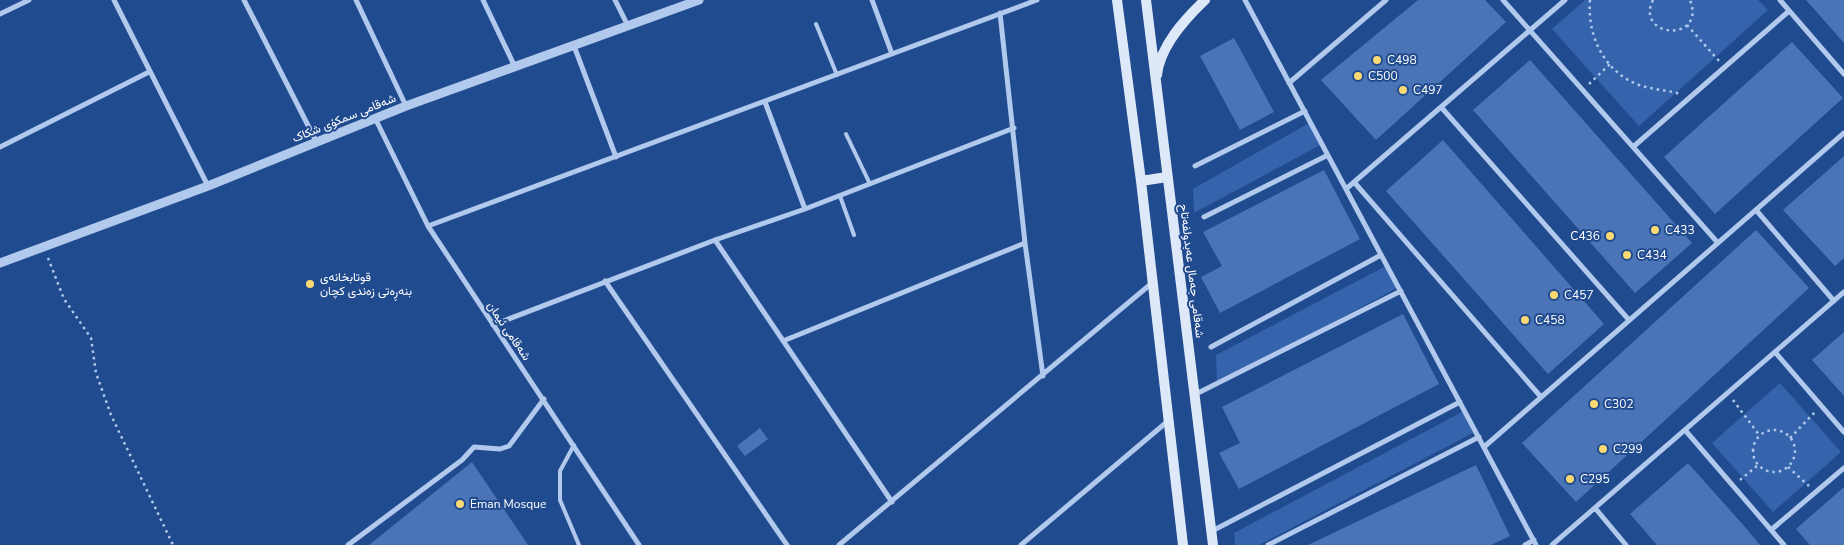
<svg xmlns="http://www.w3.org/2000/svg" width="1844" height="545" viewBox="0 0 1844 545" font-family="'Nunito Sans',Vazirmatn,sans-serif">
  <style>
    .green { fill: #3564ac }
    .building { fill: #4a74b6 }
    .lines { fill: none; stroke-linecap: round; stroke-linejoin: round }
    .path { stroke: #b1c9ec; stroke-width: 2.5; stroke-dasharray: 2.5 4; stroke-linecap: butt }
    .service { stroke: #b1c9ec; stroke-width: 4 }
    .minor { stroke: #b1c9ec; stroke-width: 5 }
    .tertiary { stroke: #b1c9ec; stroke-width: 9 }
    .secondary { stroke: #dde8f9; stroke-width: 10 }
    .poi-dot { fill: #f8d973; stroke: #214b8f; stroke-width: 2 }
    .labels { text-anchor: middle; stroke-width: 4; stroke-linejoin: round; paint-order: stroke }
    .poi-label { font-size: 12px; fill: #fff; stroke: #214b8f; text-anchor: start }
    .street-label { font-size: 12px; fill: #fff; stroke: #214b8f }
  </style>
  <rect width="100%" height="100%" fill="#214b8f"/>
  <path class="green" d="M 1585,0 L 1758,0 L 1768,10 L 1639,126 L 1552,29 Z
    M 1309,123 L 1320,145 L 1194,213 L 1193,189 Z
    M 1386,266 L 1397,288 L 1217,384 L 1216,355 Z
    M 1780,383 L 1841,452 L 1773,512 L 1712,443 Z
    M 1462,412 L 1473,433 L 1259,545 L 1235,545 L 1234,533 Z"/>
  <path class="building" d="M 1418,0 L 1485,0 L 1506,22 L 1376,140 L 1321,80 Z
    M 1806,0 L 1844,0 L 1844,43 L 1829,26 Z
    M 1234,38 L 1274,112 L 1240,130 L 1200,56 Z
    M 1792,42 L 1843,98 L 1715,214 L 1664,157 Z
    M 1530,60 L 1692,243 L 1635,293 L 1473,110 Z
    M 1443,140 L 1604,324 L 1548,374 L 1386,191 Z
    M 1844,156 L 1844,258 L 1835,266 L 1783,210 Z
    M 1324,170 L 1360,239 L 1220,313 L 1201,277 L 1222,266 L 1203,232 Z
    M 1756,230 L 1809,288 L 1576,502 L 1522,443 Z
    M 1403,314 L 1439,384 L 1239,489 L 1219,453 L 1240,443 L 1222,407 Z
    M 1844,332 L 1844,396 L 1812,360 Z
    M 760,428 L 768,439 L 745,456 L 737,446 Z
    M 472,462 L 528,545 L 369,545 Z
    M 1688,463 L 1745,527 L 1760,545 L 1657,545 L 1630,514 Z
    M 1476,465 L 1510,536 L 1491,545 L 1308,545 Z
    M 1844,487 L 1844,545 L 1810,545 L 1796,529 Z"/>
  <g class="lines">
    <path class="path" d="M 1590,0 C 1587,37 1605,74 1642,86 C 1655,90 1668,90 1680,94
      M 1653,0 C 1634,38 1707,43 1690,0
      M 1687,25 L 1719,61
      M 1589,84 L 1610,64
      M 48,258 L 64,299 L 91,338 L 96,373 L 111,415 L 173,545
      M 1733,400 L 1760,436
      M1753 451a21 21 0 1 1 42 0a21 21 0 1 1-42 0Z
      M 1790,438 L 1815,412
      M 1788,467 L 1809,486
      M 1740,480 L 1758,465"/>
    <path class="service" d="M 816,24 L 837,75
      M 846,134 L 870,184
      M 840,196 L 854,235
      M 574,445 L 560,471 L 560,500 L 579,545"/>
    <path class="minor" d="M 114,0 L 208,186
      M 244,0 L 317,143
      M 356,0 L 406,106
      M 483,0 L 515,67
      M 615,0 L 628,26
      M 872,0 L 892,54
      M 1245,0 L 1536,545
      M 1503,0 L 1718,243
      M 1780,0 L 1844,74
      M 1000,13 L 1025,243 L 1043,376
      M 0,14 L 29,0
      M 574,46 L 616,157
      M 1289,83 L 1386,0
      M 765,102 L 805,209
      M 1441,107 L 1629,320
      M 376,120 L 428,226 L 639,545
      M 0,147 L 149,72
      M 1633,147 L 1789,11
      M 1195,166 L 1305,111
      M 1354,182 L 1541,397
      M 1346,189 L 1565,0
      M 1756,210 L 1834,301
      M 1204,217 L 1328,155
      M 428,226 L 1037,0
      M 715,240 L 892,502
      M 605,281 L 787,545
      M 493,325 L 715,240 L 805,209 L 1014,128
      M 783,341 L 1025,243
      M 1211,347 L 1381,255
      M 1775,352 L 1844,432
      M 1196,394 L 1401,291
      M 1685,430 L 1784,545
      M 1484,447 L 1844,133
      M 1595,508 L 1626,545
      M 1771,530 L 1844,468
      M 1212,531 L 1460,402
      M 348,545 L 462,460 L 474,447 L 500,449 L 509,446 L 544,399
      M 839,545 L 1152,283
      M 1021,545 L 1168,421
      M 1268,545 L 1479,437
      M 1525,545 L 1534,540
      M 1552,545 L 1844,292"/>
    <path class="tertiary" d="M 0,263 L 208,186 L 406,106 L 699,0"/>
    <path class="secondary" d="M 1117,0 L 1141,181 L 1183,545
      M 1146,0 L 1213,545
      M 1157,75 C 1160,46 1185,19 1205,0
      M 1141,181 L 1167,177"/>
  </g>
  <g class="poi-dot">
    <circle cx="1377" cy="60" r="5"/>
    <circle cx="1358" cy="76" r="5"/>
    <circle cx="1403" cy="90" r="5"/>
    <circle cx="1655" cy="230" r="5"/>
    <circle cx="1610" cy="236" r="5"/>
    <circle cx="1627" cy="255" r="5"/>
    <circle cx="310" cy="284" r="5"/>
    <circle cx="1554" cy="295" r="5"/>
    <circle cx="1525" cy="320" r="5"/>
    <circle cx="1594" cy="404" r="5"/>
    <circle cx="1603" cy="449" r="5"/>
    <circle cx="1570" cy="479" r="5"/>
    <circle cx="460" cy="504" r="5"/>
  </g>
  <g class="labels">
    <g class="poi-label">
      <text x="1387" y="64">C498</text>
      <text x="1368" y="80">C500</text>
      <text x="1413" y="94">C497</text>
      <text x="1665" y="234">C433</text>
      <text x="1600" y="240" text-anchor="end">C436</text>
      <text x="1637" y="259">C434</text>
      <text x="320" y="281">قوتابخانەی<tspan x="320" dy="14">بنەڕەتی زەندی کچان</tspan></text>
      <text x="1564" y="299">C457</text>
      <text x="1535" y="324">C458</text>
      <text x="1604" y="408">C302</text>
      <text x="1613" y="453">C299</text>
      <text x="1580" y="483">C295</text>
      <text x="470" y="508">Eman Mosque</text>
    </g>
    <g class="street-label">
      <text transform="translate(344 118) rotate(-22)" y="4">شەقامی سمکۆی شکاک</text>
      <text transform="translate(1192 271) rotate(83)" y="4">شەقامی جەمال عەبدولفەتاح</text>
      <text transform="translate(509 331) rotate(56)" y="4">شەقامی ئیمان</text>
    </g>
  </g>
</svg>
